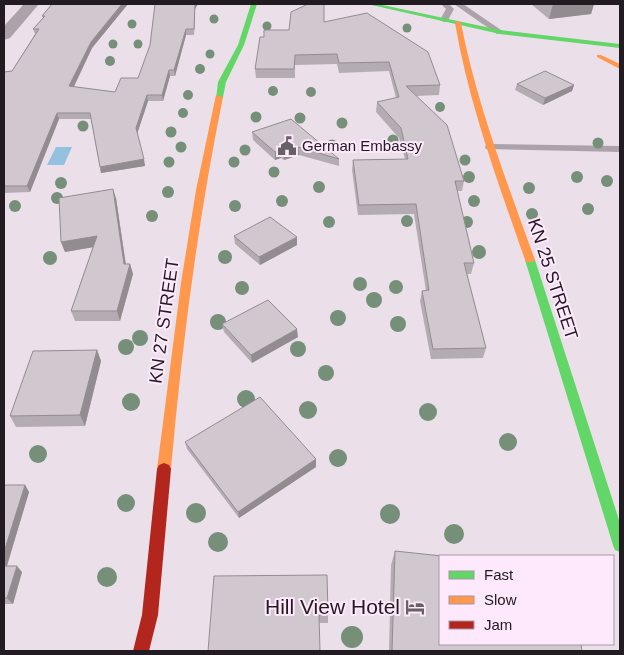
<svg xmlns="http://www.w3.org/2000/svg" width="624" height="655" viewBox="0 0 624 655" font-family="Helvetica,sans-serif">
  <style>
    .water { fill: #93c1e0 }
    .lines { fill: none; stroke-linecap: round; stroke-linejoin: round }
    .lane { fill: #aba2aa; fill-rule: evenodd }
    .street { fill: #aba2aa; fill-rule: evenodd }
    .fast { fill: #63d668; fill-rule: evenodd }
    .slow { fill: #ff974d; fill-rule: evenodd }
    .jam { fill: #b3261e; fill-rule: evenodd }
    .tree { fill: #758f79 }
    .wall { fill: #b4acb2 }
    .shaded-wall { fill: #928c91 }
    .building { fill: #d1c8cf; stroke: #928c91 }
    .labels { text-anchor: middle; stroke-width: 4; stroke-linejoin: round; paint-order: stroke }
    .far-poi-label { font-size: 15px; fill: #221b21; stroke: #fde9fb; text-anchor: start }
    .street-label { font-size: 18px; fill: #221b21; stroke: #fde9fb }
    .near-poi-label { font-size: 21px; fill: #221b21; stroke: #fde9fb; text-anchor: end }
  </style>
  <rect width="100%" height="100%" fill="#ebe0ea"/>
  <path class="water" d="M 56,147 L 72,147 L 64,165 L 47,165 Z"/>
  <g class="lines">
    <path class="lane" d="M 441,4 L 449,4 L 454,9 L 447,22 L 444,22 L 440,20 L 446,9 Z
      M 454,4 L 463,4 L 504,32 L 497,34 Z
      M 490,144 L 620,146 L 620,152 L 486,149 L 485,147 L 486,145 Z"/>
    <path class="street" d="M 24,4 L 39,4 L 10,38 L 4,40 L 4,26 Z"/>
    <path class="fast" d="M 251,4 L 257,4 L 244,45 L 226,82 L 223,97 L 216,99 L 218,82 L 238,45 Z
      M 367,4 L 378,4 L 500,30 L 620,44 L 620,48 L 500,34 Z
      M 530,257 L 535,260 L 620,523 L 620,552 L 615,550 L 613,545 L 525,260 Z"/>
    <path class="slow" d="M 458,21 L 461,23 C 477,105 507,182 535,260 L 534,262 L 526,262 L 525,260 C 498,182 469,105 455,23 Z
      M 597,55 L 601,55 L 620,64 L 620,69 L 597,57 Z
      M 216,95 L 223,97 C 198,220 182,344 171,469 L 169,473 L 164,475 L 159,473 L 157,469 L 181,283 L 196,190 Z"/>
    <path class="jam" d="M 164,463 L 169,465 L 171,469 L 158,615 L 149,651 L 133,651 L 142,615 L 157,469 L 159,465 Z"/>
  </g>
  <g class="tree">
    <circle cx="214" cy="19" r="4.5"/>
    <circle cx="132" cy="24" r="4.5"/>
    <circle cx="267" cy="26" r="4.5"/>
    <circle cx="407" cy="28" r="4.5"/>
    <circle cx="113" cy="44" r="4.5"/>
    <circle cx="138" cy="44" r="4.5"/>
    <circle cx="210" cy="54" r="4.5"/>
    <circle cx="110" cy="61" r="5"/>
    <circle cx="200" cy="69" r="5"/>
    <circle cx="273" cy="91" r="5"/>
    <circle cx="311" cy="92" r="5"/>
    <circle cx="188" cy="95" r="5"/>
    <circle cx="440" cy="107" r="5"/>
    <circle cx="183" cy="113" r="5"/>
    <circle cx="256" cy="117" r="5.5"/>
    <circle cx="300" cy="118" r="5.5"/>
    <circle cx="342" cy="123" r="5.5"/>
    <circle cx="83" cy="126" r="5.5"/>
    <circle cx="171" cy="132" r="5.5"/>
    <circle cx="393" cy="140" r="5.5"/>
    <circle cx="598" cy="143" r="5.5"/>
    <circle cx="332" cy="145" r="5.5"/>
    <circle cx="181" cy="147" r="5.5"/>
    <circle cx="245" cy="150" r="5.5"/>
    <circle cx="465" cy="160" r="5.5"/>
    <circle cx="169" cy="162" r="5.5"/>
    <circle cx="234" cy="162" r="5.5"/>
    <circle cx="274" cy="172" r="5.5"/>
    <circle cx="469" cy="177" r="6"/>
    <circle cx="577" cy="177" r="6"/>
    <circle cx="607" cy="181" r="6"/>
    <circle cx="61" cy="183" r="6"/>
    <circle cx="319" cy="187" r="6"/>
    <circle cx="529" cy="188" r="6"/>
    <circle cx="168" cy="192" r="6"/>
    <circle cx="57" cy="198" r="6"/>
    <circle cx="282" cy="201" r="6"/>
    <circle cx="474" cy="201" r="6"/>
    <circle cx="15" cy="206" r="6"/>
    <circle cx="235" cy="206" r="6"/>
    <circle cx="588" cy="209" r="6"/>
    <circle cx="532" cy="214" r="6"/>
    <circle cx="152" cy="216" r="6"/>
    <circle cx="407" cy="221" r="6"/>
    <circle cx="329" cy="222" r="6"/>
    <circle cx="467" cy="222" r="6"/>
    <circle cx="479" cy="252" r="7"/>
    <circle cx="225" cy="257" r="7"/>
    <circle cx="50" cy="258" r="7"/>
    <circle cx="360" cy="284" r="7"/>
    <circle cx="396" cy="287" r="7"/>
    <circle cx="242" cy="288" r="7"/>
    <circle cx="374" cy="300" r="8"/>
    <circle cx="338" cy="318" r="8"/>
    <circle cx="218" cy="322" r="8"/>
    <circle cx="398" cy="324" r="8"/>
    <circle cx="140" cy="338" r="8"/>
    <circle cx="126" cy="347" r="8"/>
    <circle cx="298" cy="349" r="8"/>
    <circle cx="326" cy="373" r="8"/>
    <circle cx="246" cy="399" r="9"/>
    <circle cx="131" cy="402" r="9"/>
    <circle cx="308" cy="410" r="9"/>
    <circle cx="428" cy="412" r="9"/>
    <circle cx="508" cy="442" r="9"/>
    <circle cx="38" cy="454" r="9"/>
    <circle cx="338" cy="458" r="9"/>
    <circle cx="126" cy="503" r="9"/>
    <circle cx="196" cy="513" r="10"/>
    <circle cx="390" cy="514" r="10"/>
    <circle cx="454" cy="534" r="10"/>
    <circle cx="218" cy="542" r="10"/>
    <circle cx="107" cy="577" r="10"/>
    <circle cx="352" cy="637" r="11"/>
  </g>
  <path class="wall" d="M 52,4 L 128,4 L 92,48 L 74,87 L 115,92 L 138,78 L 195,9 L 194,35 L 186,35 L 175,76 L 170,76 L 163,101 L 148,101 L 137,134 L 145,166 L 101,173 L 91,119 L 59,119 L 30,192 L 4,193 L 4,72 L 12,71 L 35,34 L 33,29 L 43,18 L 42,16 Z
    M 531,4 L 594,4 L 591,14 L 549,19 Z
    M 324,22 L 440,85 L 439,95 L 416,96 L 464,181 L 462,191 L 457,191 L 474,263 L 471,274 L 467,274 L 486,348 L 483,358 L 431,359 L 420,301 L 422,291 L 426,291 L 414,214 L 358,215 L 352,170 L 353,160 L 405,159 L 399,138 L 376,112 L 377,102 L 396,98 L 389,71 L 339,73 L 337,64 L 295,65 L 295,78 L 256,78 L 255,69 L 264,37 L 289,30 Z
    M 517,84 L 574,85 L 572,91 L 543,105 L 515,90 Z
    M 252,132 L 339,159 L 339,166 L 299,155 L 284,160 L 281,158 L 275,160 L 253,140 Z
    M 116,198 L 126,264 L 130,264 L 133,274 L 120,321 L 75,321 L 71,311 L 93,247 L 65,252 L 61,242 Z
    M 234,236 L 297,245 L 260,265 L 235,244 Z
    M 222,324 L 298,337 L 252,363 L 224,332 Z
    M 97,350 L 101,361 L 85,426 L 16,427 L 10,416 Z
    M 185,442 L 316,467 L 239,518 L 187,449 Z
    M 4,485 L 25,485 L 29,492 L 7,566 L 22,572 L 13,604 L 4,604 Z
    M 395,551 L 582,651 L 389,651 L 391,565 Z
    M 214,576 L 328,615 L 328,623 L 319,623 Z"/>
  <path class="shaded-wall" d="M 122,4 L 128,4 L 92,48 L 71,92 L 69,86 L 91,42 Z
    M 194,4 L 198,4 L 195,9 L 194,35 Z
    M 553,4 L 594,4 L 591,14 L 549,19 Z
    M 186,29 L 186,35 L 175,76 L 174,70 Z
    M 169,70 L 170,76 L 163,101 L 162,95 Z
    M 574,85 L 572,91 L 543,105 L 545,98 Z
    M 147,95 L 148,101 L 137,134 L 136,128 Z
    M 57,113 L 59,119 L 30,192 L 27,186 Z
    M 298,147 L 299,155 L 284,160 L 284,152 Z
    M 281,150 L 281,158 L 275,160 L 275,152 Z
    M 144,159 L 145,166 L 101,173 L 100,167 Z
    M 113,189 L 116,198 L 127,274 L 124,264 Z
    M 97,236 L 100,246 L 65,252 L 61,242 Z
    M 297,237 L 297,245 L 260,265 L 259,257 Z
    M 130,264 L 133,274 L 120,321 L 117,311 Z
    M 297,329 L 298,337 L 252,363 L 251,355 Z
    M 97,350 L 101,361 L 85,426 L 80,415 Z
    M 316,459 L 316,467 L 239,518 L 238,512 Z
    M 25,485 L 29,492 L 5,572 L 4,570 L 4,552 Z
    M 17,566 L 22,572 L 13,604 L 7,598 Z"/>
  <path class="building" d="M 52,4 L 122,4 L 91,42 L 69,86 L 115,92 L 121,78 L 138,78 L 150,45 L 155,4 L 195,4 L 194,29 L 186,29 L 174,70 L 169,70 L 162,95 L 147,95 L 136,128 L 144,159 L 100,167 L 90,113 L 57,113 L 27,186 L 4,186 L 4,72 L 12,71 L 39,29 L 33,29 L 45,16 L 42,16 Z
    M 308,4 L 324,4 L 324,22 L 367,13 L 428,52 L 440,85 L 406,86 L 447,125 L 464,181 L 455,181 L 474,263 L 464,263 L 486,348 L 433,349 L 422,291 L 429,290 L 416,204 L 359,205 L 353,160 L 408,159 L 401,128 L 377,102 L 399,97 L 389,62 L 339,63 L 337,54 L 295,55 L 294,69 L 255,69 L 260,37 L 264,37 L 264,30 L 289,30 L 291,12 Z
    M 545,71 L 574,85 L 545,98 L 517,84 Z
    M 291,119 L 339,159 L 298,147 L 284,152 L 281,150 L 275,152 L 252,132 Z
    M 113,189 L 124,264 L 130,264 L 117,311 L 71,311 L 97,236 L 61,242 L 59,198 Z
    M 270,217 L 297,237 L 259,257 L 234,236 Z
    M 268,300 L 297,329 L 251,355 L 222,324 Z
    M 97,350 L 80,415 L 10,416 L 33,351 Z
    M 260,397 L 316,459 L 238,512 L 185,442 Z
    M 4,485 L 25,485 L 4,552 Z
    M 395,551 L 442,556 L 440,556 L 440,644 L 581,644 L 582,651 L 392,651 Z
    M 4,566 L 17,566 L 7,598 L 4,598 Z
    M 327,575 L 328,615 L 319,615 L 320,651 L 208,651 L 214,576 Z"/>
  <defs>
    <g id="civic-bare" transform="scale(1.5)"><path d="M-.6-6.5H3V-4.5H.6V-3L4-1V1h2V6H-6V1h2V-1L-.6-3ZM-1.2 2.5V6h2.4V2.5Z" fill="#686067" stroke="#fde9fb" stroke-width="2.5" paint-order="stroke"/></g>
    <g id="hotel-bare" transform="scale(1.5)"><path d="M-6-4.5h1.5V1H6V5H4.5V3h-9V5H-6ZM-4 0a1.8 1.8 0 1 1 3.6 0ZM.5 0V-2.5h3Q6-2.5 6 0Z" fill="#686067" stroke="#fde9fb" stroke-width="2.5" paint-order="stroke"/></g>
  </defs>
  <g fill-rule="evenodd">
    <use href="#civic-bare" x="287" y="146"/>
    <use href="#hotel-bare" x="415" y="607"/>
  </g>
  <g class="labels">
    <g class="far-poi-label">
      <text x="302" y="151">German Embassy</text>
    </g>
    <g class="street-label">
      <text transform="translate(553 279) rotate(72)" y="6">KN 25 STREET</text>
      <text transform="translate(164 321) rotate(-82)" y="6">KN 27 STREET</text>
    </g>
    <g class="near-poi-label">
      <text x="400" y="614">Hill View Hotel</text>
    </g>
  </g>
  <rect width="624" height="655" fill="none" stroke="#221b21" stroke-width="10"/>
  <rect x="439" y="555" width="175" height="90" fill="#fde9fb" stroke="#a597a4"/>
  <rect x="449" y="571" width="25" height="8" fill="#63d668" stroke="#a597a4"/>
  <text x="484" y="580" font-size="15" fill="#221b21">Fast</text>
  <rect x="449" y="596" width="25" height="8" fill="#ff974d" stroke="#a597a4"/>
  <text x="484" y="605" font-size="15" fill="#221b21">Slow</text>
  <rect x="449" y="621" width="25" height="8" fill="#b3261e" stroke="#a597a4"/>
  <text x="484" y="630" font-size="15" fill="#221b21">Jam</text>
</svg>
